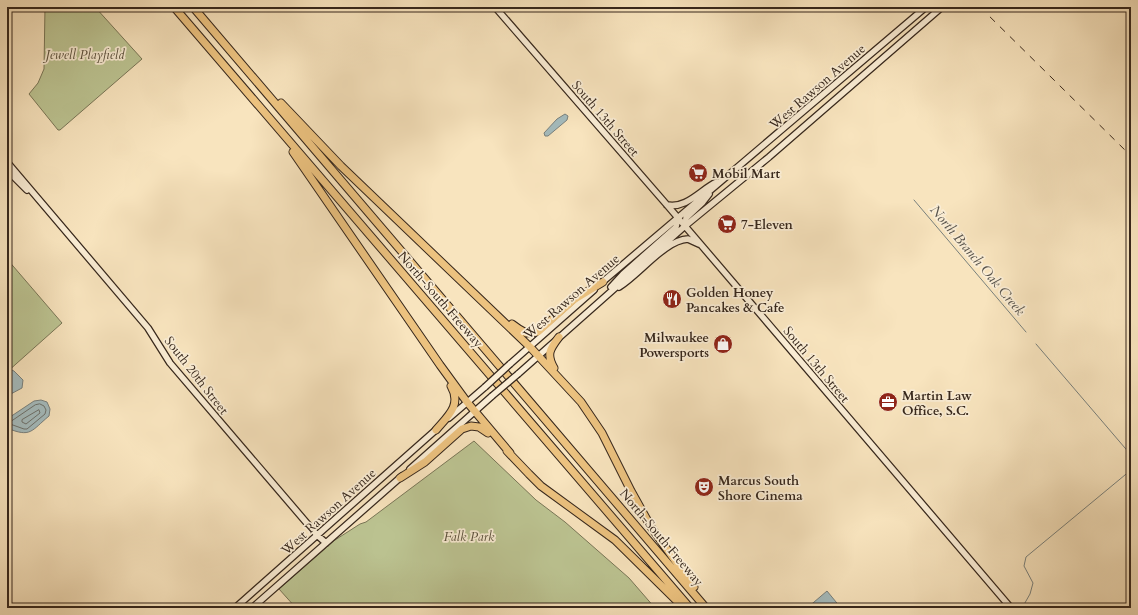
<svg xmlns="http://www.w3.org/2000/svg" width="1138" height="615" viewBox="0 0 1138 615" font-family="Cardo,serif">
  <style>
    .green { fill: #bcc492; stroke: #797657 }
    .water { fill: #a4bbbd; stroke: #78807d }
    .lines { fill: none; stroke-linecap: round; stroke-linejoin: round }
    .shore { stroke: #6d716c; stroke-width: 1 }
    .stream { stroke: #78807d; stroke-width: 1 }
    .secondary-casing { stroke: #36271c; stroke-width: 8 }
    .highway-casing { stroke: #36271c; stroke-width: 9 }
    .secondary { stroke: #faedd5; stroke-width: 5.5 }
    .highway { stroke: #ecc27f; stroke-width: 7 }
    .rail { stroke: #36271c; stroke-width: 1; stroke-dasharray: 7 7; stroke-linecap: butt }
    .secondary-bridge-casing { stroke: #36271c; stroke-width: 8; stroke-linecap: butt }
    .secondary-bridge { stroke: #faedd5; stroke-width: 5.5 }
    .labels { text-anchor: middle; stroke-width: 3.5; stroke-linejoin: round; paint-order: stroke }
    .park-label { font-size: 13px; font-style: italic; fill: #584e3a; stroke: #faedd5 }
    .street-label { font-size: 13px; fill: #36271c; stroke: #faedd5 }
    .poi-label { font-size: 13px; font-weight: bold; fill: #36271c; stroke: #faedd5; text-anchor: start }
    .water-label { font-size: 14px; font-style: italic; fill: #57534c; stroke: #faedd5 }
  </style>
  <rect width="100%" height="100%" fill="#f8e4be"/>
  <filter id="stains"><feTurbulence type="fractalNoise" baseFrequency=".005" numOctaves="4"/><feColorMatrix values="0 0 0 0 .2 0 0 0 0 .09 0 0 0 0 .02 0 0 0 .5 -.17"/></filter>
  <radialGradient id="worn" r=".72"><stop offset=".6" stop-color="#630" stop-opacity="0"/><stop offset="1" stop-color="#630" stop-opacity=".3"/></radialGradient>
  <path class="green" d="M 45,7 L 95,7 L 142,59 L 60,130 L 58,130 L 29,94 L 38,83 L 44,69 Z
    M 7,259 L 62,323 L 7,372 Z
    M 474,441 L 536,500 L 565,522 L 629,578 L 655,608 L 296,608 L 279,589 L 335,540 L 360,524 L 366,522 Z"/>
  <path class="water" d="M 565,114 L 568,116 L 567,120 L 548,136 L 545,136 L 544,133 L 557,119 Z
    M 7,368 L 14,371 L 23,380 L 22,388 L 7,396 Z
    M 41,400 L 47,402 L 50,409 L 49,416 C 31,431 31,438 7,428 L 7,419 L 34,401 Z
    M 827,591 L 841,608 L 807,608 Z"/>
  <g class="lines">
    <path class="shore" d="M 40,404 L 44,406 L 46,410 L 45,414 L 27,429 L 24,429 L 10,424 L 10,422 L 35,405 Z
      M 39,410 L 40,413 L 26,424 L 22,422 L 22,420 Z"/>
    <path class="stream" d="M 914,200 L 1026,332
      M 1036,344 L 1131,455
      M 1022,608 L 1030,594 L 1033,583 L 1024,566 L 1026,557 L 1131,470"/>
    <g class="secondary-casing">
      <path id="secondary" d="M 495,7 L 667,205 L 1011,608
        M 7,162 L 148,328 L 170,363 L 317,535 L 326,543
        M 7,170 L 27,190
        M 667,205 C 687,209 701,189 717,182
        M 685,226 L 686,218 L 702,203 L 709,194
        M 600,284 L 926,7
        M 611,287 L 623,274 L 676,227 L 678,218
        M 619,287 C 640,274 665,240 688,239 L 699,244
        M 510,364 L 594,290
        M 518,374 L 685,226 L 769,157 L 942,7
        M 449,418 L 485,387
        M 410,469 L 492,396
        M 235,608 L 438,428
        M 252,608 L 402,476"/>
    </g>
    <g class="highway-casing">
      <path id="highway" d="M 174,7 L 690,608
        M 193,7 L 706,608
        M 281,103 L 341,166 L 530,347 L 581,402 L 602,433 L 631,491 L 651,527 L 694,587
        M 293,152 L 440,365 L 467,402 L 510,453
        M 512,324 L 519,329 L 526,333 L 538,332 L 575,299 L 603,282
        M 554,368 C 546,354 550,349 559,337
        M 436,430 C 448,416 462,405 451,386
        M 507,451 L 529,474 L 541,486 L 615,540 L 684,608
        M 400,478 L 425,462 L 462,429 L 471,426 L 479,427 L 488,433"/>
    </g>
    <use href="#secondary" class="secondary"/>
    <use href="#highway" class="highway"/>
    <path class="rail" d="M 980,7 L 1131,156"/>
    <g class="secondary-bridge-casing">
      <path id="secondary-bridge" d="M 485,387 L 510,364
        M 492,396 L 518,374"/>
    </g>
    <use href="#secondary-bridge" class="secondary-bridge"/>
  </g>
  <defs>
    <g id="supermarket-disc" transform="scale(1)"><circle r="9.5" fill="#8f2418" stroke="#faedd5"/><path d="M-6-5.5h2.5l.6 2H6L4.5 2H-2.5L-4.4-4H-6ZM-1.5 3.2a1.3 1.3 0 1 0 .1 0ZM3 3.2a1.3 1.3 0 1 0 .1 0Z" fill="#fff"/></g>
    <g id="restaurant-disc" transform="scale(1)"><circle r="9.5" fill="#8f2418" stroke="#faedd5"/><path d="M-5-6h1v4h1v-4h1v4h1v-4h1v5L-1.5 .5V6h-2V.5L-5-1ZM5-6V6H3V1.5H1.5Q1.5-4 5-6Z" fill="#fff"/></g>
    <g id="shop-disc" transform="scale(1)"><circle r="9.5" fill="#8f2418" stroke="#faedd5"/><path d="M-5-2.5h2.3a2.7 3.5 0 0 1 5.4 0H5L5.5 6h-11ZM-1.5-2.5h3a1.5 2.3 0 0 0-3 0Z" fill="#fff"/></g>
    <g id="office-disc" transform="scale(1)"><circle r="9.5" fill="#8f2418" stroke="#faedd5"/><path d="M-6-3h4V-5.5h4V-3h4V5H-6ZM-1-4.5V-3h2v-1.5ZM-6 0V1H6V0Z" fill="#fff"/></g>
    <g id="theatre-disc" transform="scale(1)"><circle r="9.5" fill="#8f2418" stroke="#faedd5"/><path d="M-5-5.5Q0-4 5-5.5V0Q5 5 0 6Q-5 5-5 0ZM-3.3-2.5H-1v1.5H-3.3ZM1-2.5H3.3v1.5H1ZM-2.8 1Q0 5.5 2.8 1Z" fill="#fff"/></g>
  </defs>
  <g fill-rule="evenodd">
    <use href="#supermarket-disc" x="698" y="173"/>
    <use href="#supermarket-disc" x="727" y="224"/>
    <use href="#restaurant-disc" x="672" y="299"/>
    <use href="#shop-disc" x="723" y="344"/>
    <use href="#office-disc" x="888" y="402"/>
    <use href="#theatre-disc" x="704" y="487"/>
  </g>
  <g class="labels">
    <g class="park-label">
      <text x="85" y="59">Jewell Playfield</text>
      <text x="469" y="541">Falk Park</text>
    </g>
    <g class="street-label">
      <text transform="translate(817 86) rotate(-41)" y="5">West Rawson Avenue</text>
      <text transform="translate(606 118) rotate(49)" y="5">South 13th Street</text>
      <text transform="translate(571 296) rotate(-41)" y="5">West Rawson Avenue</text>
      <text transform="translate(441 299) rotate(49)" y="5">North-South Freeway</text>
      <text transform="translate(817 364) rotate(50)" y="5">South 13th Street</text>
      <text transform="translate(197 375) rotate(52)" y="5">South 20th Street</text>
      <text transform="translate(328 511) rotate(-42)" y="5">West Rawson Avenue</text>
      <text transform="translate(662 537) rotate(50)" y="5">North-South Freeway</text>
    </g>
    <g class="poi-label">
      <text x="712" y="178">Mobil Mart</text>
      <text x="741" y="229">7-Eleven</text>
      <text x="686" y="297">Golden Honey<tspan x="686" dy="15">Pancakes &amp; Cafe</tspan></text>
      <text x="709" y="342" text-anchor="end">Milwaukee<tspan x="709" dy="15">Powersports</tspan></text>
      <text x="902" y="400">Martin Law<tspan x="902" dy="15">Office, S.C.</tspan></text>
      <text x="718" y="485">Marcus South<tspan x="718" dy="15">Shore Cinema</tspan></text>
    </g>
    <g class="water-label">
      <text transform="translate(978 260) rotate(50)" y="5">North Branch Oak Creek</text>
    </g>
  </g>
  <rect width="1138" height="615" fill="none" stroke="#f8e4be" stroke-width="24"/>
  <rect x="8" y="8" width="1122" height="599" fill="none" stroke="#36271c" stroke-width="2"/>
  <rect x="12" y="12" width="1114" height="591" fill="none" stroke="#36271c"/>
  <rect width="100%" height="100%" filter="url(#stains)"/>
  <rect width="100%" height="100%" fill="url(#worn)"/>
</svg>
